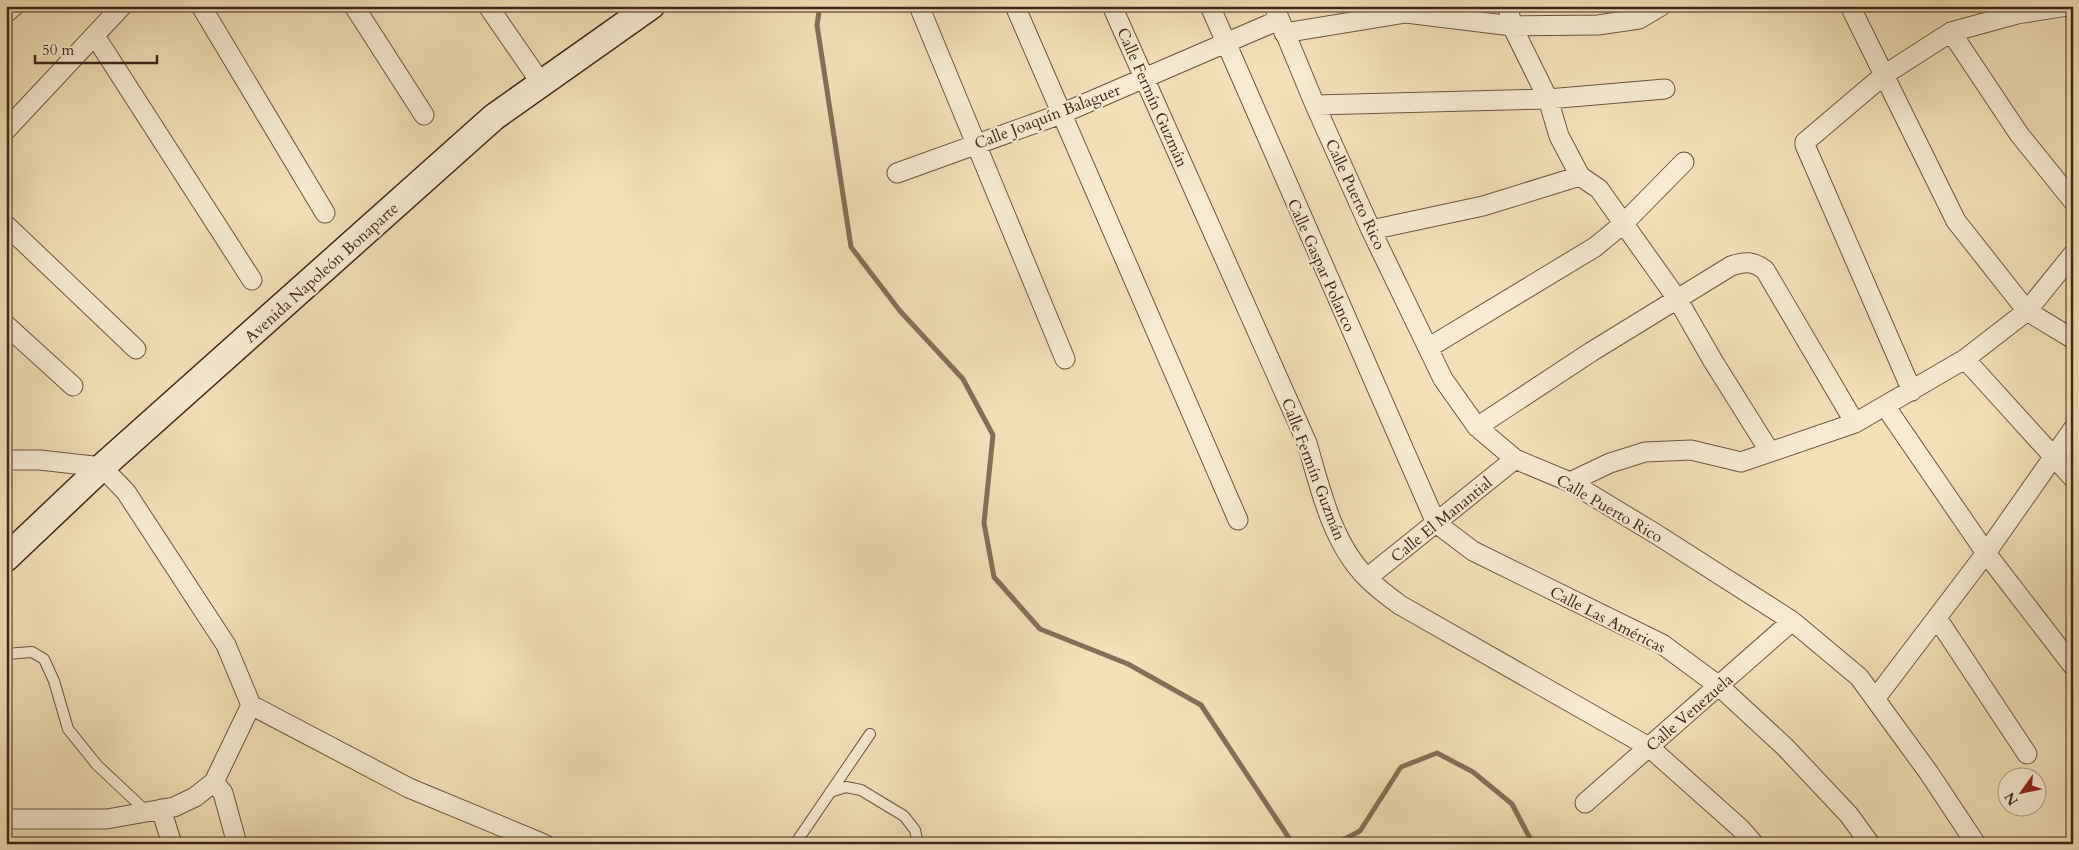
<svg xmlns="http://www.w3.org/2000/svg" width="2079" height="850" viewBox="0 0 2079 850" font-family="Cardo,serif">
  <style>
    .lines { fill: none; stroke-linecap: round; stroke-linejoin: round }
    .stream { stroke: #866f58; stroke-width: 5 }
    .lane-casing { stroke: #6c5440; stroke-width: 12 }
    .street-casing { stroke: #6c5440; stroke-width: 21 }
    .secondary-casing { stroke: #3f2518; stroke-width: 29 }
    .lane { stroke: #f8ebd1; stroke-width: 10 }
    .street { stroke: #f8ebd1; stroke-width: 19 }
    .secondary { stroke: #f8ebd1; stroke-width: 26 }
    .labels { text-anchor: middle; stroke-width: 4.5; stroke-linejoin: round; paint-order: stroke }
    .street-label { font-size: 16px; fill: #3f2518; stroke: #f8ebd1 }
  </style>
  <rect width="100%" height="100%" fill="#f4e0b8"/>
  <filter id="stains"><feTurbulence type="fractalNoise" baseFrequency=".004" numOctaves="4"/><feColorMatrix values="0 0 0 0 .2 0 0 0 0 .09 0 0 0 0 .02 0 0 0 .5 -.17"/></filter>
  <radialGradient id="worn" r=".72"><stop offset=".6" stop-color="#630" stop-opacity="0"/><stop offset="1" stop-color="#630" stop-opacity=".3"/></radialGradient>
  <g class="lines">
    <path class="stream" d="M 820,6 L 817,25 L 851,247 L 900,311 L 963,379 L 993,435 L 984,523 L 994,577 L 1040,629 L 1128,664 L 1201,705 L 1293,844
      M 1335,844 L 1360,831 L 1401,767 L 1437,753 L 1473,772 L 1512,804 L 1531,840 L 1536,844"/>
    <g class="lane-casing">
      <path id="lane" d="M 6,654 L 32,652 L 44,659 L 54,681 L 68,729 L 97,765 L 147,812
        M 830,792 L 846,787 L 861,790 L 904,816 L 915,830 L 918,844
        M 795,844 L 870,734"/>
    </g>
    <g class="street-casing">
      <path id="street" d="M 201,6 L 325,213
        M 354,6 L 424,115
        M 488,6 L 541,83
        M 919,6 L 1065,359
        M 1015,6 L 1238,520
        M 1112,6 L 1307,443 C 1320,488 1332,543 1367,578 C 1377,588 1389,597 1400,605 L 1649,747 L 1740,828 L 1754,844
        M 1210,6 L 1436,523 L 1473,551 L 1662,644 L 1719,686 L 1785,747 L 1849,815 L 1870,844
        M 1274,6 L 1315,105 L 1371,230 L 1443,379 L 1477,427 L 1515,459 L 1570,482 L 1656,534 L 1792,621 L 1859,677 L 1929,773 L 1976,844
        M 1508,6 L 1512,26 L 1548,99 L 1559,136 L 1580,176 L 1599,189 L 1678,300 L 1713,361 L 1770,452
        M 1850,6 L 1956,221 L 2027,311 L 2073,339
        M 6,13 L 14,6
        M 1951,32 L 2019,134 L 2073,201
        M 1284,33 L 1406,13 L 1512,26 L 1598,25 L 1639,19 L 1661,6
        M 95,36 L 252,280
        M 1315,105 L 1548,99 L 1665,89
        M 6,130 L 122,6
        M 897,173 L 1061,114 L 1279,20
        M 6,225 L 136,349
        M 1371,230 L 1483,206 L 1580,176
        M 6,325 L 73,386
        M 1428,348 L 1595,247 L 1623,224 L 1684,162
        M 1965,359 L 2073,478
        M 1912,391 L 1805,145 L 1805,142 L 1884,75 L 1951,32 L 2017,14 L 2067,6
        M 1885,406 L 1986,553 L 2073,666
        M 1477,427 L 1591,352 L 1731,266 C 1745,261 1753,261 1765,270 L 1855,423
        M 6,460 L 40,460 L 102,467 L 126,492 L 226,645 L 251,705 L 409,788 L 544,844
        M 1570,482 L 1610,463 L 1645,452 L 1691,450 L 1741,462 L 1855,423 L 1965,359 L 2027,311 L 2073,254
        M 1367,578 L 1515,459
        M 1937,618 L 2027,754
        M 1875,699 L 1986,553 L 2073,429
        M 214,782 L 223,793 L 237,844
        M 1585,803 L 1792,621
        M 161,809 L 172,844
        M 6,819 L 107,819 L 174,807 L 195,797 L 214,782 L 251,705"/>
    </g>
    <g class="secondary-casing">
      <path id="secondary" d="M 6,558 L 102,467 L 494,117 L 651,6"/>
    </g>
    <use href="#lane" class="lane"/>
    <use href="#street" class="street"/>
    <use href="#secondary" class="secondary"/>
  </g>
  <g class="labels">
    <g class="street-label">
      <text transform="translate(1153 97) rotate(66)" y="6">Calle Fermín Guzmán</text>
      <text transform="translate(1047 116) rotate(-21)" y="6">Calle Joaquín Balaguer</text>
      <text transform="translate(1356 194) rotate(65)" y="6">Calle Puerto Rico</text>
      <text transform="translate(1322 265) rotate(66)" y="6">Calle Gaspar Polanco</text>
      <text transform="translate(321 272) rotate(-42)" y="6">Avenida Napoleón Bonaparte</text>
      <text transform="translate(1314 469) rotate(69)" y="6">Calle Fermín Guzmán</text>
      <text transform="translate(1610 508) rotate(30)" y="6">Calle Puerto Rico</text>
      <text transform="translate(1441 519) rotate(-39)" y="6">Calle El Manantial</text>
      <text transform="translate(1608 619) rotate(27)" y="6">Calle Las Américas</text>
      <text transform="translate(1689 712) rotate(-41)" y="6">Calle Venezuela</text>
    </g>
  </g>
  <rect width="2079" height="850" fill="none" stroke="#f4e0b8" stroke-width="25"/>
  <rect x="8" y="8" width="2064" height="835" fill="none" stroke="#3f2518" stroke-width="2.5"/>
  <rect x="12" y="12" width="2054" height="825" fill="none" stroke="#3f2518"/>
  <g transform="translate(2022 792) rotate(237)"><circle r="24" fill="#f8ebd1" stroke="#ae9c87"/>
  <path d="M0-4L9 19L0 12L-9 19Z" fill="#8f2418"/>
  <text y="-8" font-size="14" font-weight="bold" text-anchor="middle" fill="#3f2518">N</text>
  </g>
  <path d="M35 55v8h122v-8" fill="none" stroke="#3f2518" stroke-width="2.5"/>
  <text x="42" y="55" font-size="15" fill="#3f2518" stroke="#f8ebd1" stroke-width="4" paint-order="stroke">50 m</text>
  <rect width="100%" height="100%" filter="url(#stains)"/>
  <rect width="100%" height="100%" fill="url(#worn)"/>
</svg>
